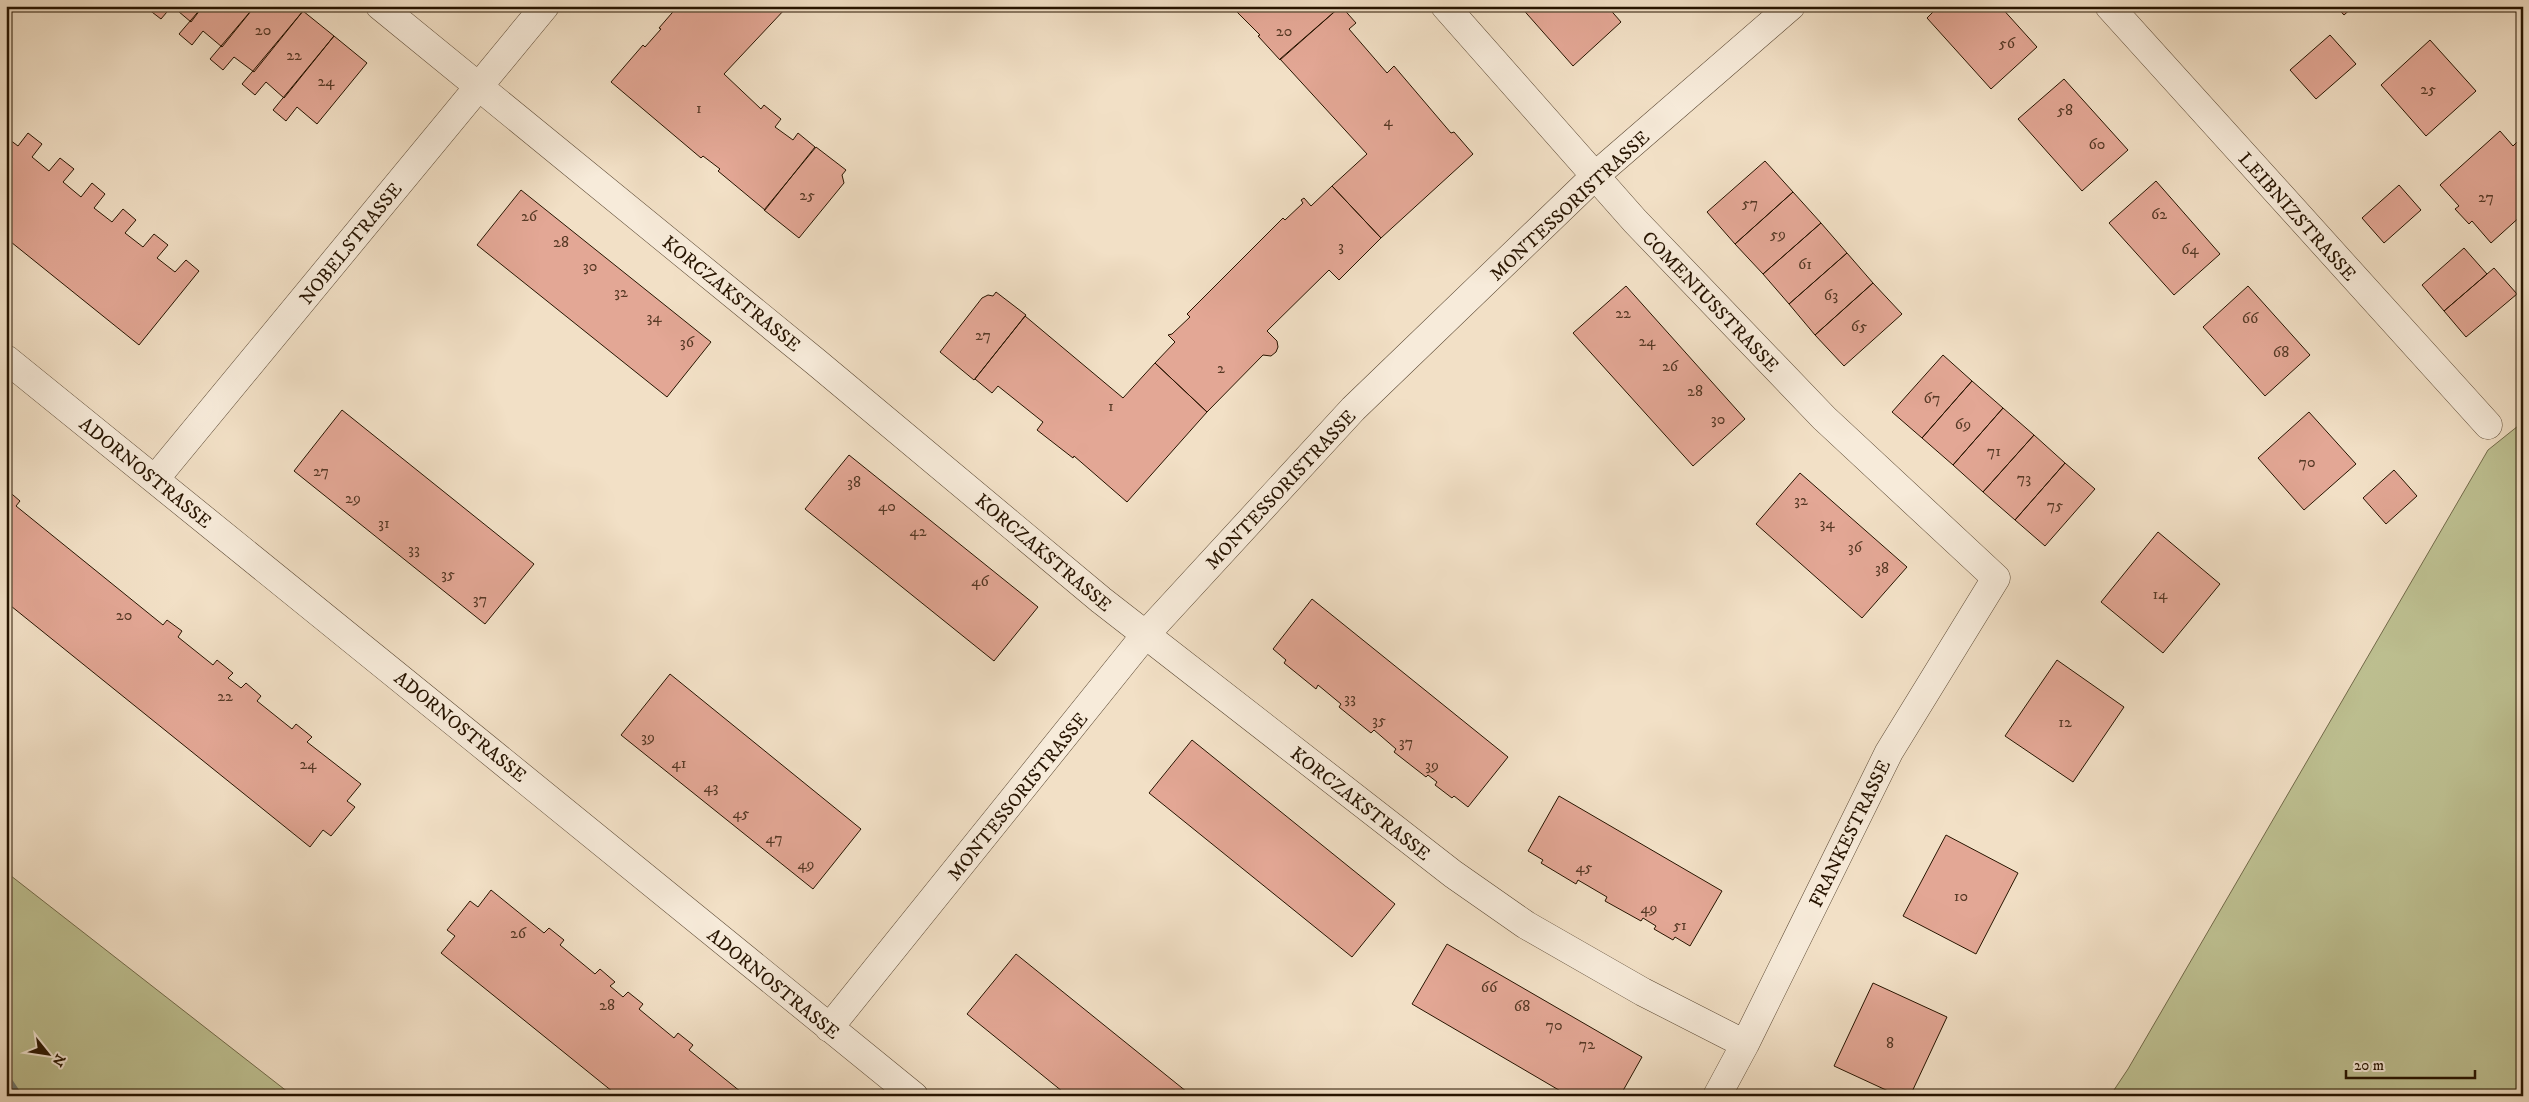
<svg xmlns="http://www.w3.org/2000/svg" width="2529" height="1102" viewBox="0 0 2529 1102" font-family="'IM FELL DW Pica',serif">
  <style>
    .green { fill: #bec192; stroke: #726a49 }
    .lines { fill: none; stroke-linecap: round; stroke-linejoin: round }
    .stream { stroke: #6e7871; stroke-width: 12 }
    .building { fill: #e3a795; stroke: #271400 }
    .minor-casing { stroke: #5a4732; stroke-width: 29 }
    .minor { stroke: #f7ebda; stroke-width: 28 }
    .labels { text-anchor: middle; stroke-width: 4.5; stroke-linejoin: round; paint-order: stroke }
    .number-label { font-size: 16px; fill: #563925 }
    .street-label { font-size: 19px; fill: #271400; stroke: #f7ebda }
  </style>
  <rect width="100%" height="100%" fill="#f2e0c6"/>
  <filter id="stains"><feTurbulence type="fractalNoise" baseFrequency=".004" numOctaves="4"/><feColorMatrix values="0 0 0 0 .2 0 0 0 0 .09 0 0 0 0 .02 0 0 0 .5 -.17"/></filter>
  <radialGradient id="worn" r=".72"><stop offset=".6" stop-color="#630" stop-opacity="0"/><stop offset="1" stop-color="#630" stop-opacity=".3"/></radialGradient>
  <path class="green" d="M 2523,422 L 2523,1096 L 2110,1096 L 2128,1069 L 2488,450 Z
    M 6,872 L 293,1096 L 6,1096 Z"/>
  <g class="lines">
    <path class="stream" d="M 6,1081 L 16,1096"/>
  </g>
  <path class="building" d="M 150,6 L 203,6 L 191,22 L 172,6 L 161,19 L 148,9 Z
    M 203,6 L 255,6 L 222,47 L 203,31 L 192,45 L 179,34 Z
    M 255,6 L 296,6 L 303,11 L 254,72 L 234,57 L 223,70 L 210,59 Z
    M 678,6 L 784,6 L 786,8 L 724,74 L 761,109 L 764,105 L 781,119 L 775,127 L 793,140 L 798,133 L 815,147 L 765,210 L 718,171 L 720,169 L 703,156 L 701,158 L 611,82 L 643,45 L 645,47 L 661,29 L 659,28 Z
    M 1231,6 L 1341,6 L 1280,60 L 1258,36 L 1260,35 Z
    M 1341,6 L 1356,23 L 1349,29 L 1387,73 L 1394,66 L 1451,133 L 1454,132 L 1473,154 L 1381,238 L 1332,186 L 1367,154 L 1280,59 Z
    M 1520,6 L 1607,6 L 1621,22 L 1573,66 Z
    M 1939,6 L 2000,6 L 2037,47 L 1991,89 L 1927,18 Z
    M 2336,6 L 2354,6 L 2344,15 Z
    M 303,11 L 334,36 L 284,98 L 266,82 L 255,95 L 242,84 Z
    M 2330,35 L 2356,64 L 2316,99 L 2290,70 Z
    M 334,36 L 367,63 L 317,124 L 297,107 L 286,121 L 273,110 Z
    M 2430,40 L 2476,91 L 2426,136 L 2381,85 Z
    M 2064,79 L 2128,150 L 2082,191 L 2018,119 Z
    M 2500,131 L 2513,146 L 2519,140 L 2523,145 L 2523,214 L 2491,243 L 2472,221 L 2469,224 L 2455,209 L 2459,206 L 2440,185 Z
    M 28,133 L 42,144 L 32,157 L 49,171 L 60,158 L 74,169 L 63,182 L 81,197 L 92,183 L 105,194 L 94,208 L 112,222 L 123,209 L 136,220 L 125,233 L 143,247 L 154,234 L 168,245 L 157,258 L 175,272 L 186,260 L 199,271 L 139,345 L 6,238 L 6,137 L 18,146 Z
    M 816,147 L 846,170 L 842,175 L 844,183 L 799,238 L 764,210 Z
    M 1765,161 L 1793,192 L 1735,244 L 1707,212 Z
    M 2156,181 L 2220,254 L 2174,295 L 2109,223 Z
    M 2399,185 L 2421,210 L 2384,243 L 2362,218 Z
    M 1332,186 L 1381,238 L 1339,280 L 1329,270 L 1267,331 L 1277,341 L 1278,347 L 1276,352 L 1271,356 L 1263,355 L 1207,412 L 1155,363 L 1175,342 L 1168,335 L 1172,334 L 1190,317 L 1187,314 L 1283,218 L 1285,220 L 1303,203 L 1301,200 L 1304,198 L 1311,206 Z
    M 521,190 L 711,342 L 667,397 L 477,245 Z
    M 1793,192 L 1821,223 L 1763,274 L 1735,244 Z
    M 1821,223 L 1847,253 L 1789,304 L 1763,274 Z
    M 2464,248 L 2487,274 L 2444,311 L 2422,285 Z
    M 1847,253 L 1873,283 L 1815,335 L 1789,304 Z
    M 2494,268 L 2517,294 L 2466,337 L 2444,311 Z
    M 1873,283 L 1902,314 L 1844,366 L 1815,335 Z
    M 1626,286 L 1745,419 L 1693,466 L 1573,333 Z
    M 2248,286 L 2310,355 L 2265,396 L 2203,327 Z
    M 996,292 L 1026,315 L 974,380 L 940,352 L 982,298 L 988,295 L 993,296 Z
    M 1025,316 L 1123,398 L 1155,363 L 1207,412 L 1127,502 L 1074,456 L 1073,458 L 1037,430 L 1043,422 L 998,386 L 992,393 L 975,379 Z
    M 1943,355 L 1972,381 L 1922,438 L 1892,412 Z
    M 1972,381 L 2003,408 L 1953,465 L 1922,438 Z
    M 2003,408 L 2034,435 L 1983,492 L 1953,465 Z
    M 342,410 L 534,564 L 485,624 L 294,471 Z
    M 2309,412 L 2356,464 L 2304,510 L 2258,458 Z
    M 2034,435 L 2065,463 L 2015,520 L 1983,492 Z
    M 849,455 L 1038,607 L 994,661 L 805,509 Z
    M 2065,463 L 2095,489 L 2045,546 L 2015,520 Z
    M 2394,470 L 2417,496 L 2386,524 L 2363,498 Z
    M 1800,473 L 1907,567 L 1862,618 L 1756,524 Z
    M 6,489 L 20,501 L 16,506 L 163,625 L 167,620 L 182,631 L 178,637 L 213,665 L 217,660 L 233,673 L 228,678 L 241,688 L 246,683 L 261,696 L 257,701 L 292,729 L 296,724 L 312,737 L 307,742 L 361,784 L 347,801 L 355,807 L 331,836 L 323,830 L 310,847 L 6,602 Z
    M 2158,532 L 2220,584 L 2163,653 L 2101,602 Z
    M 1312,599 L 1508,757 L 1468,807 L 1454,796 L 1452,798 L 1435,785 L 1437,782 L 1428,775 L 1426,777 L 1394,752 L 1396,749 L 1374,730 L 1371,733 L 1339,707 L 1341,704 L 1318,685 L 1316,689 L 1284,663 L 1286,660 L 1273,649 Z
    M 2057,660 L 2124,707 L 2073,782 L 2005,736 Z
    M 670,674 L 861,829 L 813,889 L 621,735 Z
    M 1192,740 L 1395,904 L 1352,957 L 1149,793 Z
    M 1559,796 L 1722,891 L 1690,946 L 1675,937 L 1673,940 L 1654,929 L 1656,926 L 1643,918 L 1641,921 L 1605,901 L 1607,897 L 1578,880 L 1576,884 L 1541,863 L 1543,860 L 1528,851 Z
    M 1946,835 L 2018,873 L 1976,954 L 1903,916 Z
    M 491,890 L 544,933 L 549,928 L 564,940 L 560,945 L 595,974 L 600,969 L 615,982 L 610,986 L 623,997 L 628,992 L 643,1004 L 639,1009 L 674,1038 L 678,1033 L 693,1045 L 689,1050 L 746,1096 L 618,1096 L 441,953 L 455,936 L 447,930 L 470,901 L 478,907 Z
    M 1447,944 L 1642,1057 L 1620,1096 L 1569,1096 L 1412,1004 Z
    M 1016,954 L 1192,1096 L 1068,1096 L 967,1014 Z
    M 1873,983 L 1947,1017 L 1910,1096 L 1899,1096 L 1834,1066 Z"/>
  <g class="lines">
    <g class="minor-casing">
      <path id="minor" d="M 380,6 L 816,362 L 1101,600 L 1453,874 L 1526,925 L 1643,992 L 1745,1044
        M 1445,6 L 1635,221 L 1824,418 L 1996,578 L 1889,752 L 1745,1044 L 1717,1096
        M 2109,6 L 2488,425
        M 6,359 C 310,604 611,850 914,1096
        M 155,479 L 545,6
        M 829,1028 L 1146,634 L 1353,409 L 1596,175 L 1791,6"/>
    </g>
    <use href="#minor" class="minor"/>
  </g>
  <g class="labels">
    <g class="number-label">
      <text x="263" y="35">20</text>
      <text x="1284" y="36">20</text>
      <text x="2007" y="48">56</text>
      <text x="294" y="60">22</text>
      <text x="326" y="86">24</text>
      <text x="2428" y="94">25</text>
      <text x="699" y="113">1</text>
      <text x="2065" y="115">58</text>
      <text x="1388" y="126">4</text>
      <text x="2097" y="149">60</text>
      <text x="807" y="200">25</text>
      <text x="2486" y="202">27</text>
      <text x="1750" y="208">57</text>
      <text x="2159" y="219">62</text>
      <text x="529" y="221">26</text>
      <text x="1778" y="239">59</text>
      <text x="561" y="247">28</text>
      <text x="1341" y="251">3</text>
      <text x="2190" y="254">64</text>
      <text x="1805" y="269">61</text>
      <text x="590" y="271">30</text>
      <text x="621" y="297">32</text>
      <text x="1831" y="300">63</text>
      <text x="1623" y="318">22</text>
      <text x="654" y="322">34</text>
      <text x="2250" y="323">66</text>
      <text x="1859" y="331">65</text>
      <text x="983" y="340">27</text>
      <text x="1647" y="346">24</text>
      <text x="687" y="347">36</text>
      <text x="2281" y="357">68</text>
      <text x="1670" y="371">26</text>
      <text x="1221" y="373">2</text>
      <text x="1695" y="396">28</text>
      <text x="1932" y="403">67</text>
      <text x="1111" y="411">1</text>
      <text x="1718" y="424">30</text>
      <text x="1963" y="429">69</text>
      <text x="1994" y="456">71</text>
      <text x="2307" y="467">70</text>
      <text x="321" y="476">27</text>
      <text x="2024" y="483">73</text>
      <text x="854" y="487">38</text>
      <text x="353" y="503">29</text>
      <text x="1801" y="505">32</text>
      <text x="2055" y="510">75</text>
      <text x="887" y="511">40</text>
      <text x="384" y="528">31</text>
      <text x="1827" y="528">34</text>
      <text x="918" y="536">42</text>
      <text x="1855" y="552">36</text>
      <text x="414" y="554">33</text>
      <text x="1882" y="573">38</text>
      <text x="448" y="579">35</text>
      <text x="980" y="586">46</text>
      <text x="2160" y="599">14</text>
      <text x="480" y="604">37</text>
      <text x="124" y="620">20</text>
      <text x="225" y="701">22</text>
      <text x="1350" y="703">33</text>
      <text x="1379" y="725">35</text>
      <text x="2065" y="727">12</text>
      <text x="648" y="742">39</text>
      <text x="1406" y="747">37</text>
      <text x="679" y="768">41</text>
      <text x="308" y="769">24</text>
      <text x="1432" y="770">39</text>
      <text x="711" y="792">43</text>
      <text x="741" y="818">45</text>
      <text x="774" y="843">47</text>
      <text x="806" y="869">49</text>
      <text x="1584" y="872">45</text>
      <text x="1961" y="901">10</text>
      <text x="1649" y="913">49</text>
      <text x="1680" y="930">51</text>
      <text x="518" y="938">26</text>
      <text x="1489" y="992">66</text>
      <text x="607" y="1010">28</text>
      <text x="1522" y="1011">68</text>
      <text x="1554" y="1030">70</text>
      <text x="1890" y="1048">8</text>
      <text x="1587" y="1049">72</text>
    </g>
    <g class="street-label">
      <text transform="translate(1569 205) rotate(-43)" y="7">MONTESSORISTRASSE</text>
      <text transform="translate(2298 216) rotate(48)" y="7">LEIBNIZSTRASSE</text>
      <text transform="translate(350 243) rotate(-51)" y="7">NOBELSTRASSE</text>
      <text transform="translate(732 293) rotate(39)" y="7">KORCZAKSTRASSE</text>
      <text transform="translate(1711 301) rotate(46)" y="7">COMENIUSSTRASSE</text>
      <text transform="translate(146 472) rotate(39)" y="7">ADORNOSTRASSE</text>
      <text transform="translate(1280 489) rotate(-47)" y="7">MONTESSORISTRASSE</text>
      <text transform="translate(1044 552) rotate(40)" y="7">KORCZAKSTRASSE</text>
      <text transform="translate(461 726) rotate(39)" y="7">ADORNOSTRASSE</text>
      <text transform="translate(1017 796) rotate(-51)" y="7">MONTESSORISTRASSE</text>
      <text transform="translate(1361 803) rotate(38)" y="7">KORCZAKSTRASSE</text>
      <text transform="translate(1849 833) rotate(-64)" y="7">FRANKESTRASSE</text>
      <text transform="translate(774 983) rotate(39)" y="7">ADORNOSTRASSE</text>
    </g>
  </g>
  <rect width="2529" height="1102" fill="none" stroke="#f2e0c6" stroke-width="25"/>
  <rect x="8" y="8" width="2514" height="1087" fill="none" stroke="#271400" stroke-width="2.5"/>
  <rect x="12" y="12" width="2504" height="1077" fill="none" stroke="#271400"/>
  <g transform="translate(48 1054) rotate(120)" stroke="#f7ebda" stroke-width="4" paint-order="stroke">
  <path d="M0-4L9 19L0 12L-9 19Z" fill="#271400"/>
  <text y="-8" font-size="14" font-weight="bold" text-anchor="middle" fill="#271400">N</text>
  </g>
  <path d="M2346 1070v8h129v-8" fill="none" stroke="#271400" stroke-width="2.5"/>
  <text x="2354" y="1070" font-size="15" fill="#271400" stroke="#f7ebda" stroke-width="4" paint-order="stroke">20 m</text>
  <rect width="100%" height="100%" filter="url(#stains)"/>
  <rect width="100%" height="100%" fill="url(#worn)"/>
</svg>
